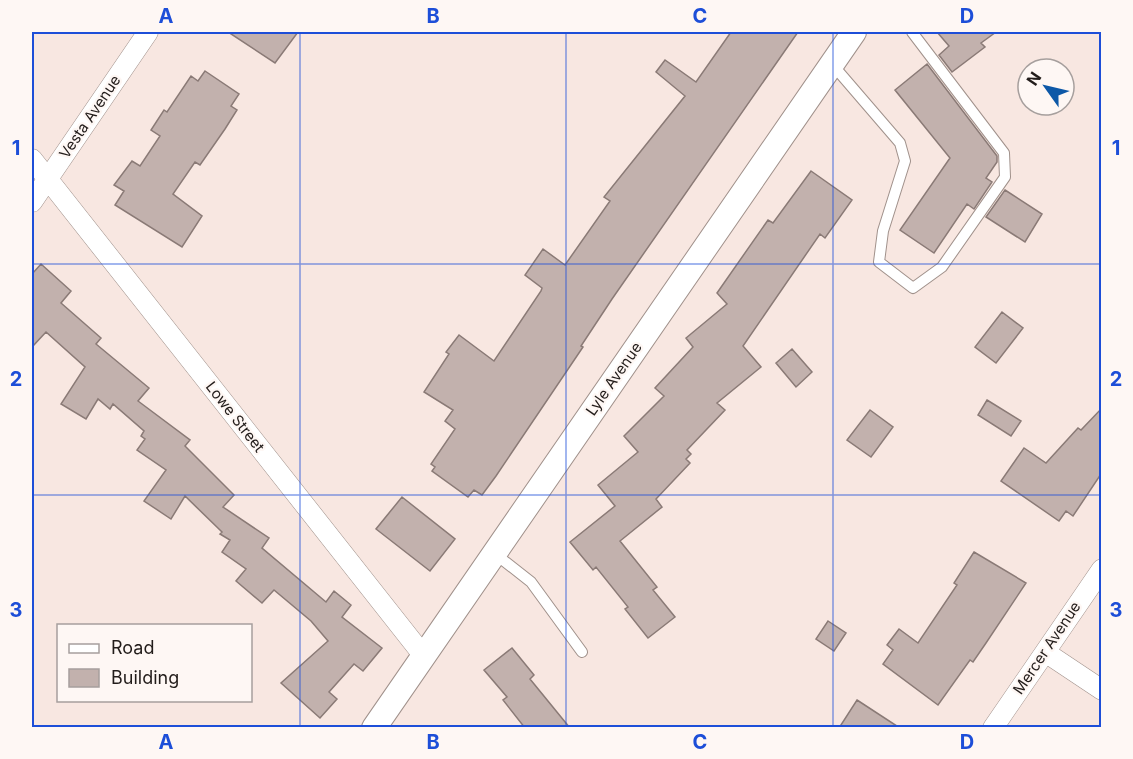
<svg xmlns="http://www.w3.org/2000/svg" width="1133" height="759" viewBox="0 0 1133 759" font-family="Inter,sans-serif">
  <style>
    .building { fill: #c2b1ad; stroke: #8a7a76; stroke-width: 1.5 }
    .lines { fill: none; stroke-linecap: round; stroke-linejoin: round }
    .service-casing { stroke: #a0918b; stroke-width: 12 }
    .minor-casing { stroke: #a0918b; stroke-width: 21 }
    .tertiary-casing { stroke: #a0918b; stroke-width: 26 }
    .service { stroke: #fff; stroke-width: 10 }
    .minor { stroke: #fff; stroke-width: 20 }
    .tertiary { stroke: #fff; stroke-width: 24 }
    .grid { fill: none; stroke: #1d4ed8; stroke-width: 1.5; stroke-opacity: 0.55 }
    .labels { text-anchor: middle; stroke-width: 4.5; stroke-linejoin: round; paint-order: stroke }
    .street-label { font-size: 15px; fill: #221c1a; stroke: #fef7f4 }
    .neatline { fill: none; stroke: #1d4ed8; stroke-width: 2 }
    .grid-label { font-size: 20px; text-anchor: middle; font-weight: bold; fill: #1d4ed8 }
  </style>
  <rect width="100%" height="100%" fill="#f8e7e1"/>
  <path class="building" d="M 228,32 L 298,32 L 275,63 Z
    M 731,32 L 798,32 L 612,299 L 581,346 L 583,347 L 496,476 L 482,495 L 474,490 L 468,497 L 432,471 L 435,467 L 431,464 L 455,429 L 445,421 L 453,410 L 424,392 L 449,354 L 446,352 L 459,335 L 494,361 L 541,291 L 542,288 L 525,275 L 543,249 L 565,265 L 610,201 L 604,197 L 685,96 L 656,72 L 665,60 L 696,82 Z
    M 937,32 L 996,32 L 981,43 L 985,47 L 952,72 L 939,55 L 949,46 Z
    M 927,64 L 997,156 L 997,162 L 986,178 L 992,182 L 974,209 L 967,204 L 934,253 L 900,230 L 950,158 L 895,90 Z
    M 205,71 L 239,94 L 231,106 L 237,110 L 225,129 L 200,165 L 195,162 L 173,194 L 202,216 L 182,247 L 115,205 L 124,191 L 114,185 L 132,161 L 140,166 L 160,136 L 151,130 L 164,110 L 167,112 L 191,76 L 198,81 Z
    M 811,171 L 852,200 L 825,238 L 820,234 L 743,346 L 761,367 L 717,403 L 725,410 L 687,450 L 691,454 L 686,459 L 690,463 L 656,499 L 662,507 L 620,541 L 657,587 L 653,590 L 675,617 L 648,638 L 625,609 L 628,607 L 596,567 L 593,570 L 570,542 L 615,506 L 598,485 L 638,452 L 624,436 L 664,396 L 655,388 L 693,347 L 686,338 L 727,304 L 717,293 L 768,220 L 773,223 Z
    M 1005,190 L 1042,214 L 1025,242 L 986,217 Z
    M 41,264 L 71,291 L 61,303 L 101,338 L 96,344 L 149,388 L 138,401 L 190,440 L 185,446 L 234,495 L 223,507 L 269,538 L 262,548 L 326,602 L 334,591 L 351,605 L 342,617 L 382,648 L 363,671 L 354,664 L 329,692 L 337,699 L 320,718 L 281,683 L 328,641 L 311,621 L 274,590 L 262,603 L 236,581 L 246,569 L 222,552 L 230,540 L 220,534 L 222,532 L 185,496 L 171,519 L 144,501 L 166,470 L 137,450 L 145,439 L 141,436 L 144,431 L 113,404 L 110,409 L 98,399 L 86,419 L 61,404 L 85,367 L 46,332 L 32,347 L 32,274 Z
    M 1002,312 L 1023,328 L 996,363 L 975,347 Z
    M 792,349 L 812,372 L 796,387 L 776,363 Z
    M 987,400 L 1021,421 L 1011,436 L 978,415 Z
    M 1101,409 L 1101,474 L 1073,516 L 1066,511 L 1059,521 L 1001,481 L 1024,448 L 1046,463 L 1078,428 L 1081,430 Z
    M 870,410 L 893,427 L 871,457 L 847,440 Z
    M 402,497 L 455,539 L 430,571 L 376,529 Z
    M 974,552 L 1026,583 L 986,643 L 973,662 L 970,660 L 938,705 L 883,664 L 893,650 L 887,645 L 899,629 L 918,643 L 957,585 L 954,583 Z
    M 828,621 L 846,633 L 834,651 L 816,639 Z
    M 512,648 L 534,675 L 530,679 L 570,728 L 525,728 L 503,700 L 507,697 L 484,670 Z
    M 857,700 L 900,728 L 839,728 Z"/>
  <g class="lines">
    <g class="service-casing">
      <path id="service" d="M 832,64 L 900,143 L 905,161 L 883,231 L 879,262 L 913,288 L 942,267 L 1005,177 L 1004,153 L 912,32
        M 494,553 L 531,582 L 582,652"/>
    </g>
    <g class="minor-casing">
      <path id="minor" d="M 32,159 L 423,655
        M 32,202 L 148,32
        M 1045,652 L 1102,690
        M 993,728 L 1102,569"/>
    </g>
    <g class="tertiary-casing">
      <path id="tertiary" d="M 374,728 L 854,32"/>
    </g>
    <use href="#service" class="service"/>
    <use href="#minor" class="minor"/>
    <use href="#tertiary" class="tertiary"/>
  </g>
  <path class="grid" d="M 300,32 L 300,728M 566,32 L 566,728M 833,32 L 833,728M 32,264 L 1102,264M 32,495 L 1102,495"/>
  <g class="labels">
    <g class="street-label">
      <text transform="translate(90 117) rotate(-56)" y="5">Vesta Avenue</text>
      <text transform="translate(614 379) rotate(-55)" y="5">Lyle Avenue</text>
      <text transform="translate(235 417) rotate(52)" y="5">Lowe Street</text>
      <text transform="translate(1047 648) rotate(-56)" y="5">Mercer Avenue</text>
    </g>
  </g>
  <rect width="1133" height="759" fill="none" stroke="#fef7f4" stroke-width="66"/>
  <rect x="57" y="624" width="195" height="78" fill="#fef7f4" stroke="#a69f9d" stroke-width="1.5"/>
  <rect x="69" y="644" width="30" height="9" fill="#ffffff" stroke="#a69f9d" stroke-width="1.5"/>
  <text x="111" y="654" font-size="18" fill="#221c1a">Road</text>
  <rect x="69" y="669" width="30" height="18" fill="#c2b1ad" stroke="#a69f9d" stroke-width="1.5"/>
  <text x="111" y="684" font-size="18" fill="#221c1a">Building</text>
  <g transform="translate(1046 87) rotate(304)"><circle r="28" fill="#fef7f4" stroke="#a69f9d" stroke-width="1.5"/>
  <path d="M0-4.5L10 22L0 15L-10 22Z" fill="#0d58a7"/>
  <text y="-9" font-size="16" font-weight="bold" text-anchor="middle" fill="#221c1a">N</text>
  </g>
  <rect x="33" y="33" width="1067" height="693" class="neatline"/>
  <g class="grid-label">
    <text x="166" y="23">A</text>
    <text x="433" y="23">B</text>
    <text x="700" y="23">C</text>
    <text x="967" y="23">D</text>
    <text x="16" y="155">1</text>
    <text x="1116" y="155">1</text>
    <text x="16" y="386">2</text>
    <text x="1116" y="386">2</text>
    <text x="16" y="617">3</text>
    <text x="1116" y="617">3</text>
    <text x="166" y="749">A</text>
    <text x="433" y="749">B</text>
    <text x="700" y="749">C</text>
    <text x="967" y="749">D</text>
  </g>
</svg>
